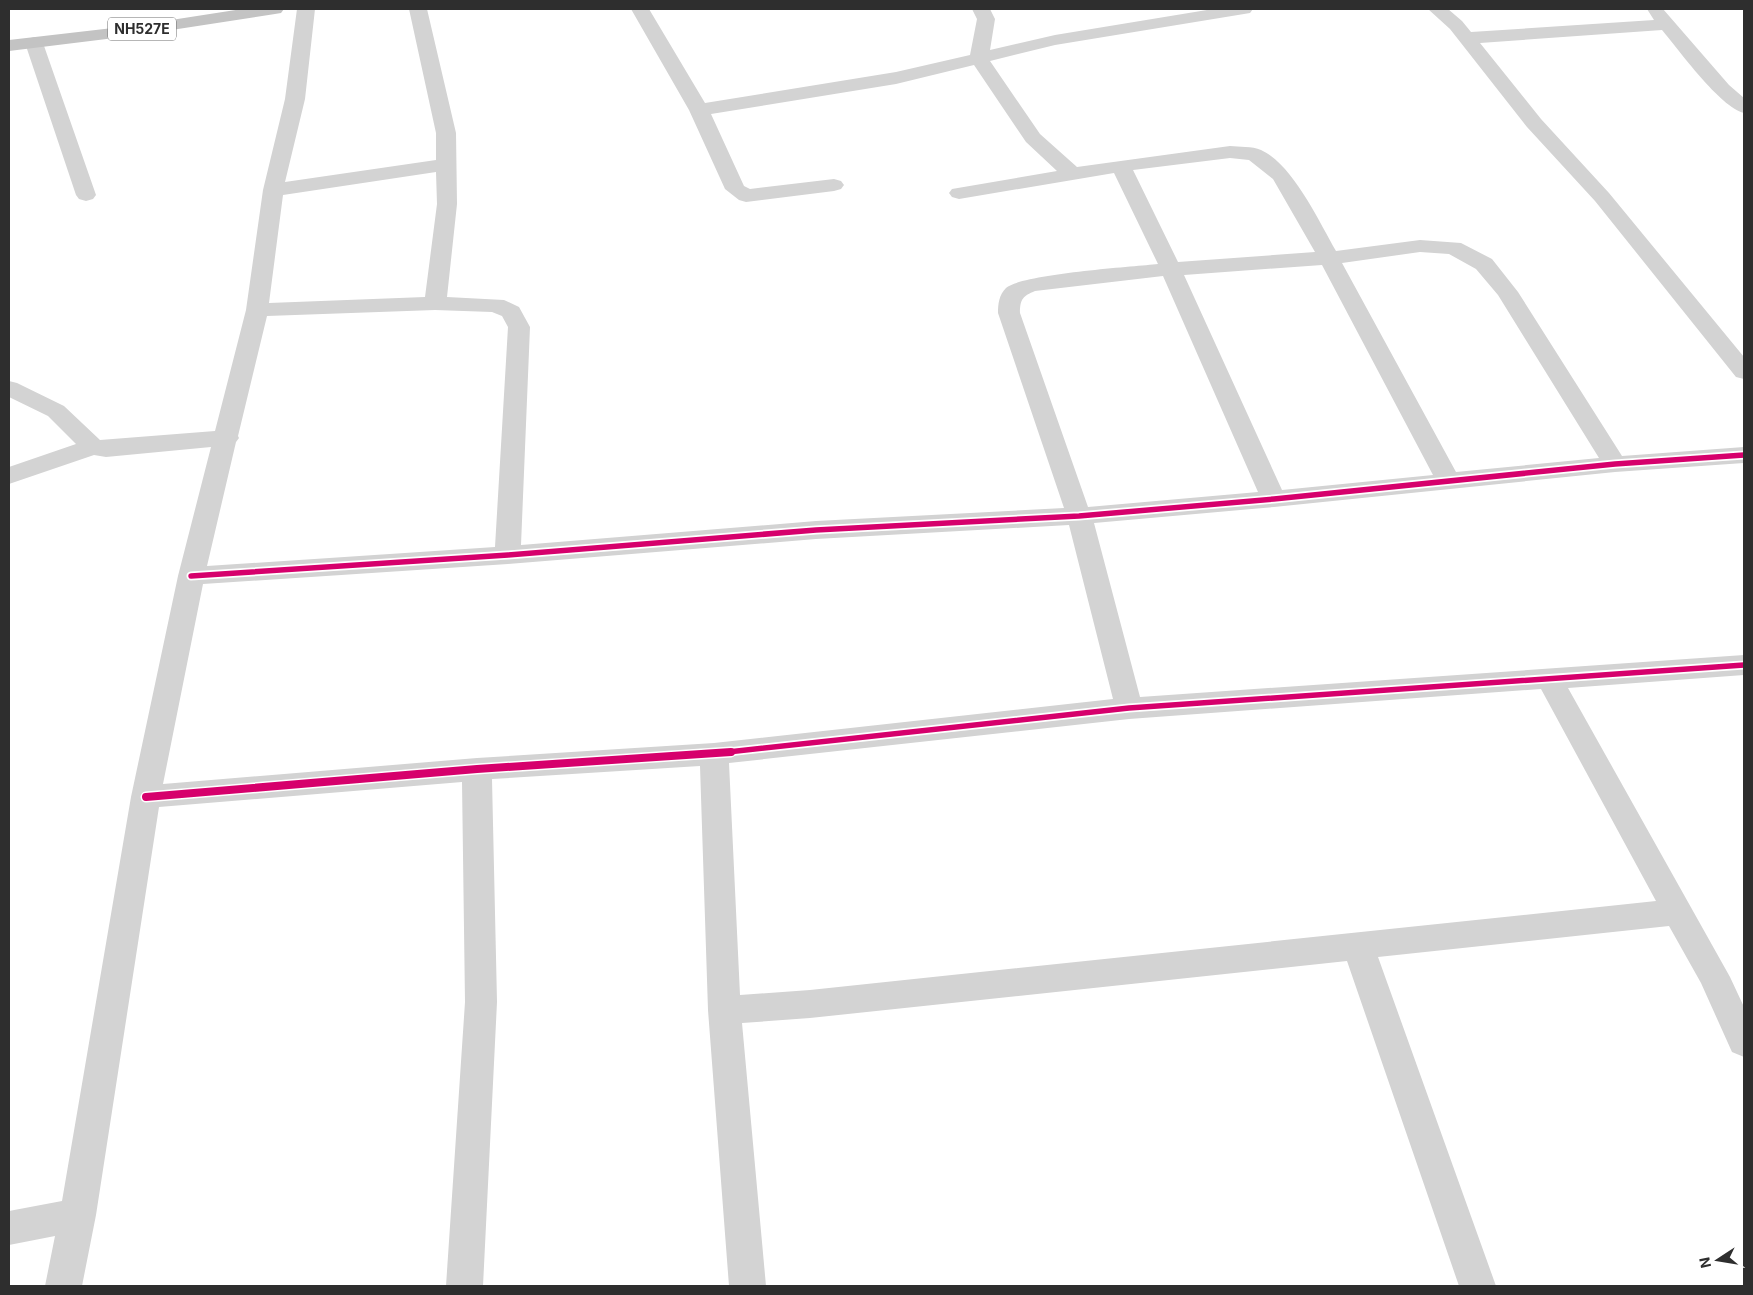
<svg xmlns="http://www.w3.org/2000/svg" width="1753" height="1295" viewBox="0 0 1753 1295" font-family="Inter,sans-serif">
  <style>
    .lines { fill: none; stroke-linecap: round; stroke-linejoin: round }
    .minor { fill: #d3d3d3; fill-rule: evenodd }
    .trunk { fill: #c3c3c3; fill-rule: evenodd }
    .cycleway-far1-casing { stroke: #fff; stroke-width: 9 }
    .cycleway-casing { stroke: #fff; stroke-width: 11 }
    .cycleway-far1 { stroke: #d6006c; stroke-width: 5.5 }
    .cycleway { stroke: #d6006c; stroke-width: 8 }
    .labels { text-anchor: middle; stroke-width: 5; stroke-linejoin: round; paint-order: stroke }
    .shield { fill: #fff; stroke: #6d6d6d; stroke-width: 1 }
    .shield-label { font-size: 14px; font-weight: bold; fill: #2e2e2e }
  </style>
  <rect width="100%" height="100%" fill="#fff"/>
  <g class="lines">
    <path class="minor" d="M 297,9 L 315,9 L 305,99 L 285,182 L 436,160 L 436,133 L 409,9 L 427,9 L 456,133 L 457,204 L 447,297 L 504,300 L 519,307 L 530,327 L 521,545 L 816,521 L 1064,508 L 998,313 C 998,304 999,295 1006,288 C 1022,274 1130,267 1158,264 L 1114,173 L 959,199 L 952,197 L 949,193 L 952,189 L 1057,171 L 1026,142 L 974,65 L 896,84 L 711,114 L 744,186 L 750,189 L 834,179 L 841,181 L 844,185 L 841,189 L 834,191 L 746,202 L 739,200 L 725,189 L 689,110 L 631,9 L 649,9 L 705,103 L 896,72 L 970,55 L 977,19 L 972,9 L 990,9 L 995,19 L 990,50 L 1055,35 L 1213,9 L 1253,9 L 1250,13 L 1244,14 L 1055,45 L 990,61 L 1040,134 L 1077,167 L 1230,146 C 1239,147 1252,146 1261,150 C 1293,165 1318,220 1336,251 L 1420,240 L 1461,243 L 1492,259 L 1518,292 L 1622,456 L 1744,447 L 1744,463 L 1615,472 L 1274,507 L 1094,523 L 1140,697 L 1744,655 L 1744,675 L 1568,688 L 1730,977 L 1744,1007 L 1744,1057 L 1732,1052 L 1701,983 L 1669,926 L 1378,957 L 1496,1286 L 1459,1286 L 1347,961 L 810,1018 L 742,1023 L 766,1286 L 729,1286 L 708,1010 L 700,766 L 492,779 L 497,1002 L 483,1286 L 446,1286 L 465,1002 L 462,782 L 159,807 L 96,1215 L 82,1286 L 45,1286 L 55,1236 L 9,1245 L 9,1211 L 62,1201 L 131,797 L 178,576 L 211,447 L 106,457 L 94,455 L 9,484 L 9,467 L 76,444 L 48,416 L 9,397 L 9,381 L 17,383 L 64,406 L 100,440 L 215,431 L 246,310 L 263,190 L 285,99 ZM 1230,158 L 1249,160 L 1273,179 L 1315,252 L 1178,262 L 1133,170 ZM 436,172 L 437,204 L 425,297 L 269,303 L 283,195 ZM 1420,252 L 1449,254 L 1476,269 L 1498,295 L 1599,458 L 1456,472 L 1342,263 ZM 1322,265 L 1433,475 L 1282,490 L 1184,275 ZM 1163,276 L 1258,492 L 1088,507 L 1020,313 C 1020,299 1023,296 1035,291 ZM 435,310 L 492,312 L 502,316 L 508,327 L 495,547 L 207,566 L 236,442 L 239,438 L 238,436 L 267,316 ZM 1069,525 L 1113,699 L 714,743 L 477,758 L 163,784 L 203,584 L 508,564 L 816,539 ZM 1541,689 L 1656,901 L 810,990 L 740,995 L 729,763 L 1129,719 Z
      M 1428,9 L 1448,9 L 1462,21 L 1471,32 L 1654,20 L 1647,9 L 1663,9 L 1729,85 L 1744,98 L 1744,113 C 1720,107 1679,50 1662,30 L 1480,43 L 1541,119 L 1609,193 L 1744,357 L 1744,379 L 1736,377 L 1595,201 L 1527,127 L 1450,29 Z
      M 34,37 L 40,39 L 43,43 L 96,195 L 93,199 L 86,201 L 79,199 L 76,195 L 25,43 L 28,39 Z"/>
    <path class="trunk" d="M 242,9 L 284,9 L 281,13 L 275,14 L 139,35 L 9,51 L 9,40 L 139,25 Z"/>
    <g class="cycleway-far1-casing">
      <path id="cycleway-far1" d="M 191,576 L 508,555 L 816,530 L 1079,516 L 1274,499 L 1615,464 L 1744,455
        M 719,753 L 1129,708 L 1744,665"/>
    </g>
    <g class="cycleway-casing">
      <path id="cycleway" d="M 146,797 L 477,769 L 731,752"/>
    </g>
    <use href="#cycleway-far1" class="cycleway-far1"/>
    <use href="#cycleway" class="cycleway"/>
  </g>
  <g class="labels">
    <rect class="shield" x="108" y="17.5" width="68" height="23" rx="4"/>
    <g class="shield-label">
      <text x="142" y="34">NH527E</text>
    </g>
  </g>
  <rect width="1753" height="1295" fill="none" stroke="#2e2e2e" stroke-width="20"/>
  <g transform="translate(1718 1260) rotate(258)" stroke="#ffffff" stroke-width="4" paint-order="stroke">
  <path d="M0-4L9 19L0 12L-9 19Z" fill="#2e2e2e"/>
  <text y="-8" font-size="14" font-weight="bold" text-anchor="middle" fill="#2e2e2e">N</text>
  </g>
</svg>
